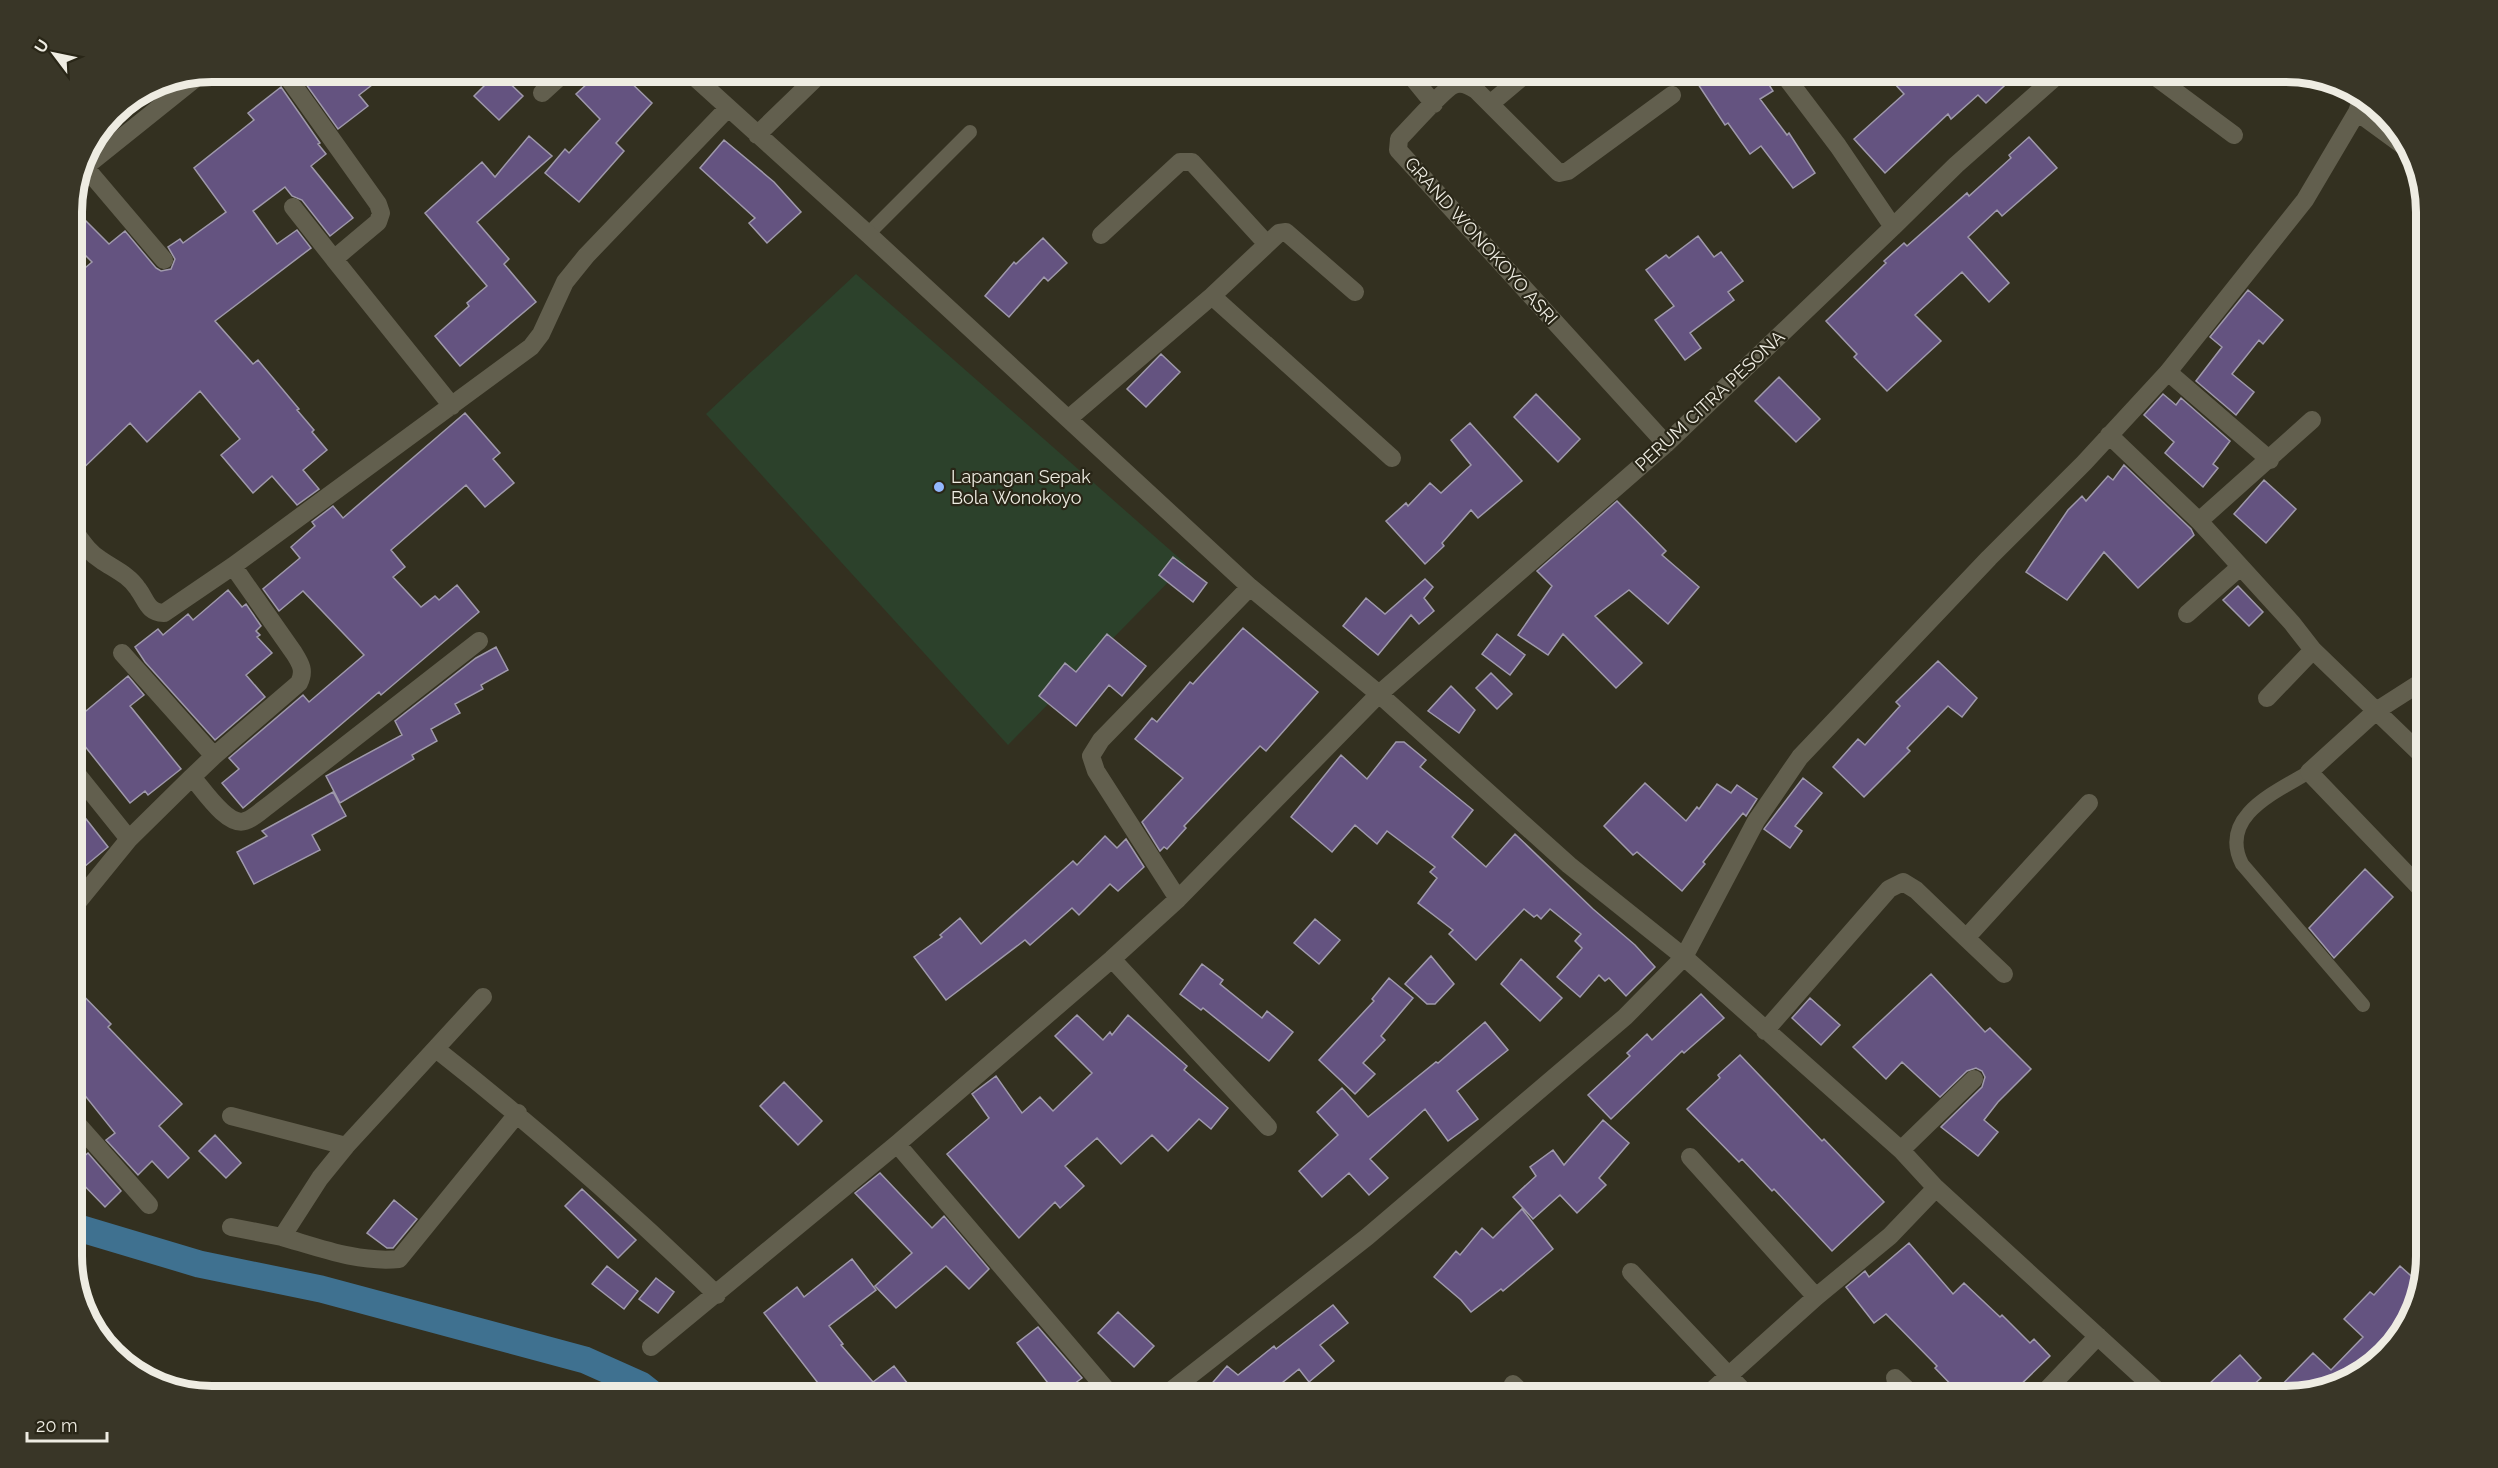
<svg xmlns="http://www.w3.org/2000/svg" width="2498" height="1468" viewBox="0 0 2498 1468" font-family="Raleway,sans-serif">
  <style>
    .green { fill: #2c412b }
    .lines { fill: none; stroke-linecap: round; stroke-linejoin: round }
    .canal { stroke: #3f7190; stroke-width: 27 }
    .building { fill: #645380; stroke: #9f99ab; stroke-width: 1.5 }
    .lane { stroke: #625f4e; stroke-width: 14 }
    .street { stroke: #625f4e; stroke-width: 18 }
    .poi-dot { fill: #93b7fd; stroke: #292617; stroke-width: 2 }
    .labels { text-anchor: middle; stroke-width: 4.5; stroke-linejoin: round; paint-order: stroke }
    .street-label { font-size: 18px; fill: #eeece2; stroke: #292617 }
    .poi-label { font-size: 18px; fill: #eeece2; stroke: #292617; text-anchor: start }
    .rim { fill: none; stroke: #eeece2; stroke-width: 8 }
  </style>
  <rect width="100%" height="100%" fill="#333020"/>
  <path class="green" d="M 856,274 L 1186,564 L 1008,745 L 706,414 Z"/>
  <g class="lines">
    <path class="canal" d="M 72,1226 L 199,1264 L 321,1289 L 585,1360 L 641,1385 L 655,1396"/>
  </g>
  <path class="building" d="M 389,72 L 359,95 L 368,106 L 338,129 L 298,73 Z
    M 498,72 L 523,96 L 499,120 L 474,96 Z
    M 600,72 L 620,72 L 652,103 L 616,143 L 624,151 L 579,202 L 545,173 L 565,149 L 569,153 L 600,119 L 576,94 Z
    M 1690,72 L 1761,72 L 1773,91 L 1760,99 L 1787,135 L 1789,133 L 1815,173 L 1793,188 L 1761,146 L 1750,154 L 1728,123 L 1725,125 Z
    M 1884,72 L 2019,72 L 1986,103 L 1978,95 L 1951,119 L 1948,114 L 1885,173 L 1854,139 L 1904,94 Z
    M 281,87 L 320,143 L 318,144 L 326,154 L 311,166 L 353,218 L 330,236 L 302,200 L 292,196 L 285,187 L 253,211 L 277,244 L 297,230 L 311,248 L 215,321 L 253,364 L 258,360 L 299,409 L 297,410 L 314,430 L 312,432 L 327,450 L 303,470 L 319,489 L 297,505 L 272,476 L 253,493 L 221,455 L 240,439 L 200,391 L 147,442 L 130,423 L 72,479 L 72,279 L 92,262 L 72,242 L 72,207 L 109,244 L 125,231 L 156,268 L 161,271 L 171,269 L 175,259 L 168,247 L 180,239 L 183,243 L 226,212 L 194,168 L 254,120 L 248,113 Z
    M 529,136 L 552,156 L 477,222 L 509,259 L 504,264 L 536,302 L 460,366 L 435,336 L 469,306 L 467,303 L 487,286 L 425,213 L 482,162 L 495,177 Z
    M 2029,137 L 2057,168 L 2002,216 L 1997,210 L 1968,237 L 2009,283 L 1989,302 L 1962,272 L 1915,315 L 1941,341 L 1887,391 L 1854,357 L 1857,354 L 1826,321 L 1886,263 L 1884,261 L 1904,243 L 1907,246 L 1967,193 L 1969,196 L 2011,158 L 2009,155 Z
    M 724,140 L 774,182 L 801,212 L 767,243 L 749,223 L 755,218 L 700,168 Z
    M 1698,236 L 1714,257 L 1721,252 L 1743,281 L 1728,292 L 1734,300 L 1690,333 L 1701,348 L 1685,360 L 1655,320 L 1674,306 L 1646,270 L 1666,255 L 1669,258 Z
    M 1043,238 L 1067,263 L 1048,281 L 1044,277 L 1009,317 L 985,296 L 1014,262 L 1016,264 Z
    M 2248,290 L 2283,320 L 2263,344 L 2259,340 L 2232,374 L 2254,392 L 2236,415 L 2196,381 L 2222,347 L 2210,337 Z
    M 1161,354 L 1180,372 L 1146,407 L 1127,389 Z
    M 1779,377 L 1820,419 L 1796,442 L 1755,401 Z
    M 1536,394 L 1580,439 L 1558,462 L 1514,417 Z
    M 2163,394 L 2176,405 L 2181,398 L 2230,441 L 2213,464 L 2218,468 L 2203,487 L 2165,453 L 2174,442 L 2144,415 Z
    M 465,413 L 500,453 L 493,459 L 514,483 L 485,507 L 466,485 L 391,550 L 405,567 L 393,577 L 421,607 L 435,596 L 439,600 L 457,585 L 479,612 L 381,695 L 379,692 L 243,808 L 222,783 L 239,769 L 229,758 L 303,695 L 309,702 L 364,655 L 303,591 L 279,611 L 263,589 L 300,558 L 291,547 L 315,526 L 312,522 L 333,506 L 343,518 Z
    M 1470,423 L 1522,481 L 1478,518 L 1471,510 L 1442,543 L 1444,546 L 1425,564 L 1386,521 L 1406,503 L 1408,506 L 1430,483 L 1441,493 L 1471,465 L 1451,440 Z
    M 2124,465 L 2191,529 L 2194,535 L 2138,588 L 2104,552 L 2067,600 L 2026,572 L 2068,510 L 2082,496 L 2086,501 L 2108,476 L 2113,480 Z
    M 2264,480 L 2296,509 L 2266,543 L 2234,514 Z
    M 1617,501 L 1666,551 L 1662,555 L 1699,587 L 1668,624 L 1629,590 L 1595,616 L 1642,663 L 1616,688 L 1563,634 L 1548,655 L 1518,635 L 1552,586 L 1537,571 Z
    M 1173,557 L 1207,583 L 1193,602 L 1159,575 Z
    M 1425,579 L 1433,587 L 1424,598 L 1434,611 L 1419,624 L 1411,615 L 1378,655 L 1343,626 L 1366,598 L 1385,614 Z
    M 2238,586 L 2263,612 L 2249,626 L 2223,600 Z
    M 228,590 L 242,607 L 246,604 L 261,626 L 256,631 L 260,635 L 257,637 L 272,653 L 246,675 L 265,697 L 215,740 L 145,662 L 135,647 L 158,629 L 163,635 L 188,614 L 193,620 Z
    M 1243,628 L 1318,692 L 1266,751 L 1260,746 L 1184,826 L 1186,828 L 1167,849 L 1164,847 L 1160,851 L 1142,822 L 1183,778 L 1135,739 L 1152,718 L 1157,722 L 1190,682 L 1193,684 Z
    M 1107,634 L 1146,666 L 1122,696 L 1109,685 L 1076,726 L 1039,696 L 1065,663 L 1076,672 Z
    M 1497,634 L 1525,655 L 1510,675 L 1482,654 Z
    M 496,647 L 508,670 L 481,685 L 483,689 L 455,704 L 460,713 L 431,729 L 437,741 L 412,755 L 414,759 L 340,803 L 326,776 L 402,735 L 395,721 L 476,658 Z
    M 1938,661 L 1977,698 L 1962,717 L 1948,706 L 1907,748 L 1910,751 L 1864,797 L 1833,767 L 1858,739 L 1865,745 L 1900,706 L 1896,702 Z
    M 1491,673 L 1512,694 L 1497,709 L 1476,688 Z
    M 128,676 L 144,695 L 130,706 L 181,769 L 148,795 L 145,791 L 130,803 L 72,730 L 72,693 L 86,711 Z
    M 1451,686 L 1475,710 L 1459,733 L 1428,711 Z
    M 1396,742 L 1404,742 L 1426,760 L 1420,767 L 1473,810 L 1452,837 L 1486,867 L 1515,834 L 1593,909 L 1635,945 L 1655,967 L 1626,996 L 1609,978 L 1605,981 L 1599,975 L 1580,997 L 1557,977 L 1582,948 L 1575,941 L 1581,934 L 1550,909 L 1541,919 L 1537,915 L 1534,917 L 1524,909 L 1476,960 L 1449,934 L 1453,930 L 1418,903 L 1437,878 L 1430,872 L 1435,867 L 1387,831 L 1377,844 L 1355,825 L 1332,852 L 1291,817 L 1341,755 L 1367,779 Z
    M 1803,778 L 1822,793 L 1795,826 L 1802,831 L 1790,848 L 1764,829 Z
    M 1645,783 L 1686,821 L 1697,807 L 1699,809 L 1717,784 L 1731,793 L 1737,785 L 1757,799 L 1746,816 L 1743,813 L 1703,862 L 1705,864 L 1682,891 L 1637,852 L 1633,855 L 1604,826 Z
    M 333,792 L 346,816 L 312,835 L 320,850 L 254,884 L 237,852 L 267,836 L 262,831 Z
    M 72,801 L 108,847 L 72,877 Z
    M 1105,836 L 1117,848 L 1126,839 L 1144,867 L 1118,891 L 1110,884 L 1079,915 L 1072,908 L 1030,945 L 1025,940 L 946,1000 L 914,957 L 942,937 L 940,935 L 960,918 L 981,944 L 1073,861 L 1077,865 Z
    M 2365,869 L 2393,897 L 2334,958 L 2309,928 Z
    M 1315,919 L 1340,940 L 1319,964 L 1294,943 Z
    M 1431,956 L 1454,984 L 1435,1004 L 1427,1004 L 1405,984 Z
    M 1521,959 L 1562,998 L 1540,1021 L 1501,984 Z
    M 1202,964 L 1223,980 L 1220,984 L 1262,1018 L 1267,1011 L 1293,1032 L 1269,1061 L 1203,1008 L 1201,1010 L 1180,994 Z
    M 1931,974 L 1985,1032 L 1990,1028 L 2031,1069 L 1998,1102 L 1984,1120 L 1998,1132 L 1978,1156 L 1941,1127 L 1982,1087 L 1985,1077 L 1982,1071 L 1976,1068 L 1967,1071 L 1940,1097 L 1902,1062 L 1886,1079 L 1853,1047 Z
    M 1389,978 L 1413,998 L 1381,1036 L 1385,1040 L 1363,1063 L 1375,1074 L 1355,1094 L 1319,1060 L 1374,1001 L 1372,999 Z
    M 72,984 L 111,1024 L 108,1027 L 182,1104 L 159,1126 L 189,1158 L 168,1178 L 152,1161 L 138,1175 L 106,1140 L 115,1133 L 83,1093 L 72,1102 Z
    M 1701,994 L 1724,1018 L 1684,1053 L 1682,1051 L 1611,1119 L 1588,1095 L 1630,1056 L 1627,1053 L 1647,1034 L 1652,1040 Z
    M 1810,998 L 1840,1025 L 1821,1045 L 1792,1018 Z
    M 1077,1015 L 1103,1040 L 1110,1032 L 1112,1035 L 1128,1015 L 1187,1066 L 1184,1070 L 1228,1108 L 1211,1129 L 1199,1119 L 1168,1151 L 1152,1135 L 1121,1164 L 1097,1138 L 1065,1166 L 1084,1186 L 1060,1208 L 1055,1202 L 1019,1238 L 947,1154 L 989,1118 L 972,1094 L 996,1076 L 1022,1113 L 1040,1097 L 1053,1111 L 1092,1073 L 1055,1036 Z
    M 1485,1022 L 1508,1050 L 1457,1091 L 1478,1119 L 1448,1141 L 1425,1109 L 1370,1159 L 1388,1178 L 1369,1195 L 1349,1173 L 1322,1197 L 1299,1171 L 1338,1135 L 1317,1112 L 1342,1088 L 1368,1117 L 1436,1062 L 1438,1063 Z
    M 1740,1055 L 1822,1141 L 1824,1139 L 1884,1202 L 1832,1251 L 1774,1189 L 1772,1191 L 1742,1159 L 1739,1162 L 1687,1109 L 1720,1078 L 1718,1075 Z
    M 784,1082 L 822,1121 L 798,1145 L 760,1106 Z
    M 1603,1120 L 1629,1143 L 1599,1178 L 1606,1185 L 1577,1213 L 1560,1195 L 1533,1219 L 1513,1197 L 1536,1176 L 1530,1167 L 1553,1150 L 1564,1165 Z
    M 215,1135 L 241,1163 L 226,1178 L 199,1151 Z
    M 88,1153 L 121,1191 L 105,1207 L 72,1173 L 72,1166 Z
    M 880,1173 L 932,1228 L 944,1216 L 989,1269 L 969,1289 L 946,1266 L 896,1308 L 875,1286 L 912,1253 L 855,1193 Z
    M 582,1189 L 636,1240 L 618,1258 L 565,1206 Z
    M 394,1200 L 417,1219 L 393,1248 L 387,1248 L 367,1233 Z
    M 1522,1209 L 1553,1249 L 1503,1291 L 1501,1289 L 1471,1312 L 1461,1300 L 1434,1277 L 1456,1251 L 1460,1255 L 1482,1228 L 1493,1238 Z
    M 1909,1243 L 1953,1294 L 1964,1283 L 2000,1317 L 2002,1315 L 2030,1343 L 2034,1339 L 2050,1356 L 2009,1396 L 1962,1396 L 1935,1368 L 1937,1366 L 1886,1314 L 1874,1323 L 1846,1287 L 1865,1271 L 1869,1277 Z
    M 852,1259 L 876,1290 L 829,1326 L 843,1344 L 841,1345 L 873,1382 L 894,1366 L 908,1384 L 905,1387 L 912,1396 L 828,1396 L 764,1313 L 797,1287 L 804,1297 Z
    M 607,1266 L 638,1291 L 624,1309 L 592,1284 Z
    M 2400,1266 L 2419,1283 L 2407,1325 L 2358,1375 L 2286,1396 L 2271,1396 L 2313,1353 L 2331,1370 L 2363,1337 L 2344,1319 L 2370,1292 L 2374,1295 Z
    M 656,1278 L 674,1292 L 658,1313 L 639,1299 Z
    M 1333,1305 L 1348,1323 L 1320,1345 L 1334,1361 L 1309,1382 L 1299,1369 L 1266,1396 L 1201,1396 L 1227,1366 L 1238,1375 L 1274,1346 L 1276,1349 Z
    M 1118,1312 L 1154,1346 L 1134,1367 L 1098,1333 Z
    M 1038,1327 L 1082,1378 L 1058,1396 L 1017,1343 Z
    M 2240,1355 L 2261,1378 L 2241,1396 L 2220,1396 L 2209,1384 Z"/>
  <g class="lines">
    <path class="lane" d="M 868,234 L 970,132
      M 2309,772 C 2276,792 2218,816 2242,864 L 2363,1005"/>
    <path class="street" d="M 284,72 L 378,204 L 381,213 L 378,222 L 334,259 L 452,406
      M 689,72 L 868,234 L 1250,587 L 1379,694 L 1569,865 L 1684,957 L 1901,1150 L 1936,1188 L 2163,1396
      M 1408,72 L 1434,104
      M 2149,72 L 2234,135
      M 542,93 L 565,72
      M 1490,104 L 1528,72
      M 2357,112 L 2409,150
      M 757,135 L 822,72
      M 85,167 L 164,260
      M 80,171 L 201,74
      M 293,207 L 334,259
      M 1893,227 L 1956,165 L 2061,72
      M 1101,235 L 1180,162 L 1192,162 L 1266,243
      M 1212,296 L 1392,458
      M 2168,372 L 2270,460
      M 1068,419 L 1212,296 L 1279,233 L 1286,232 L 1355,292
      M 2109,435 L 2199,521 L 2292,623 L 2313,650 L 2426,759
      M 1666,444 L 1398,150 L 1399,139 C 1409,129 1444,89 1454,85 C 1462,81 1470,86 1476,90 L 1559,173 L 1568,171 L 1672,95
      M 2199,521 L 2312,420
      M 72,528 C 81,540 88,552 101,560 C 114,569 129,575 138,589 C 147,601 147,612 164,613 L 233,566 L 531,347 L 541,334 L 565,282 L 586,256 L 728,108
      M 2187,614 L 2240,567
      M 122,653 L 214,756 L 192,777 C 203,789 227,827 245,821 C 253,819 262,810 269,805 L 479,641
      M 2426,679 L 2376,711 L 2309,772 L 2426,894
      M 2267,698 L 2313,650
      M 214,756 L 299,683 C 305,671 301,664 294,653 L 233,566
      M 72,768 L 129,839 L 72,909
      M 129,839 L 192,777
      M 1178,899 L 1096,771 L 1091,756 L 1101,740 L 1250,587
      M 1966,938 L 2004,974
      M 1112,959 L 1268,1127
      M 1765,1031 L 1889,889 L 1903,882 L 1916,890 L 1966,938 L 2089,803
      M 436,1049 C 534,1126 627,1208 717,1295
      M 231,1116 L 346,1146 L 483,997
      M 72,1118 L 149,1205
      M 897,1144 L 1112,1396
      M 1901,1150 L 1974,1079
      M 1690,1157 L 1816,1297
      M 231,1227 L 282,1237 L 320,1178 L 346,1146
      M 282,1237 C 320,1248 359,1263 399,1259 L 518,1113
      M 1631,1272 L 1748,1396
      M 651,1347 L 897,1144 L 1112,959 L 1178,899 L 1379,694 L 1666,444 L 1893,227 L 1838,146 L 1782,72
      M 1895,1378 L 1914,1396
      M 1513,1384 L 1525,1396
      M 1164,1396 L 1367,1237 L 1625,1017 L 1684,957 L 1756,821 L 1800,757 L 1989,558 L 2084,463 L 2168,372 L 2305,200 L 2357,112 L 2362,98
      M 1706,1396 L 1816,1297 L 1890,1236 L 1936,1188
      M 2041,1396 L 2098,1336"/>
  </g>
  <circle class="poi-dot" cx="939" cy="487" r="6"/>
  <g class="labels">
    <g class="street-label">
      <text transform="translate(1481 241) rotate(48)" y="6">GRAND WONOKOYO ASRI</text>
      <text transform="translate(1710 401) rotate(-43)" y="6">PERUM CITRA PESONA</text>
    </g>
    <g class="poi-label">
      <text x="951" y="483">Lapangan Sepak<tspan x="951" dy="21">Bola Wonokoyo</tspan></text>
    </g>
  </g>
  <path d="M0 0H2498V1468H0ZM212 82H2286A130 130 0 0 1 2416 212V1256A130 130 0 0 1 2286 1386H212A130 130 0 0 1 82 1256V212A130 130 0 0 1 212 82Z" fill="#393627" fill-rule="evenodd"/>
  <path class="rim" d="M212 82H2286A130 130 0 0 1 2416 212V1256A130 130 0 0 1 2286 1386H212A130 130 0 0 1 82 1256V212A130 130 0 0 1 212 82Z"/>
  <g transform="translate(54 54) rotate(302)" stroke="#292617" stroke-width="4.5" paint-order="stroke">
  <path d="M0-4.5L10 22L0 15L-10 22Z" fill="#eeece2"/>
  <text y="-9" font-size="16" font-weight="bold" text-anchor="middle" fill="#eeece2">U</text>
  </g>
  <path d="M27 1432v9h80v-9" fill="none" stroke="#eeece2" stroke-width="3"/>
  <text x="36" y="1432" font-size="18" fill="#eeece2" stroke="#292617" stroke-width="4.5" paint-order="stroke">20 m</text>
</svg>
